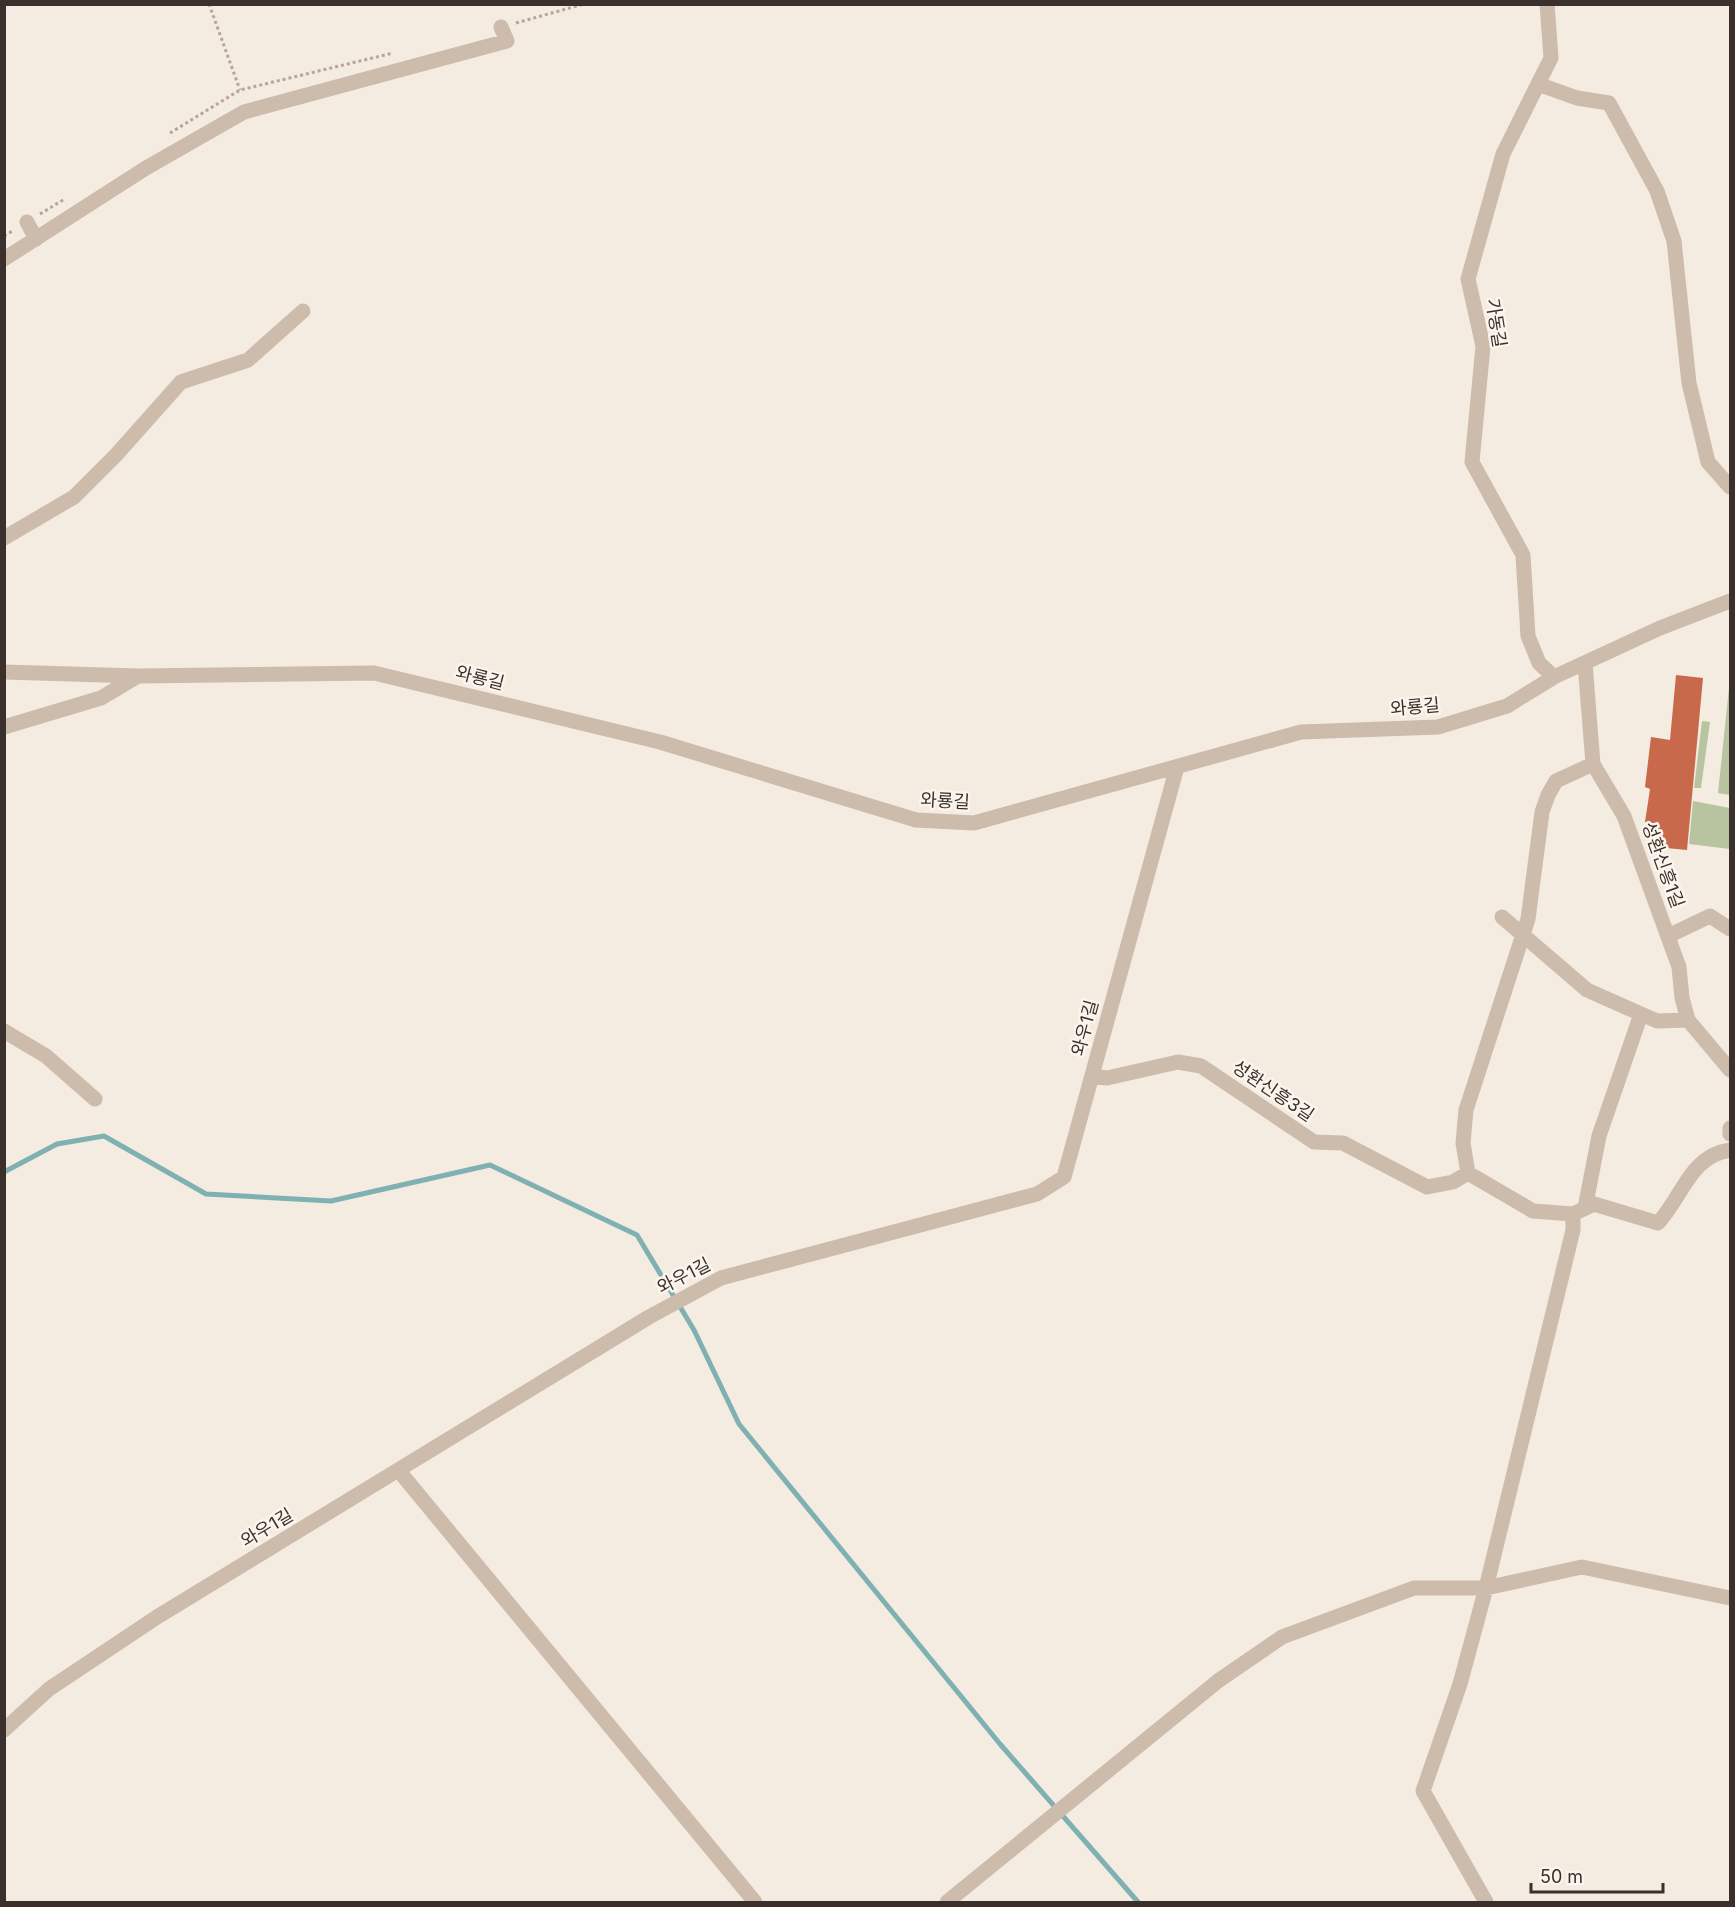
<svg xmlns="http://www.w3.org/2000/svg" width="1735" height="1907" viewBox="0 0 1735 1907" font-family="Inter,'Noto Sans KR',sans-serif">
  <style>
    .green { fill: #b8c4a0 }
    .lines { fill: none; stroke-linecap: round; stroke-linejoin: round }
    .stream { stroke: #7fb0b2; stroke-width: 5 }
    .building { fill: #c8694b }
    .path { stroke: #b9a596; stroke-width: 3; stroke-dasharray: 3 3; stroke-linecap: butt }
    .minor { stroke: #cdbbac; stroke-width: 15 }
    .labels { text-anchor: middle; stroke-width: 5; stroke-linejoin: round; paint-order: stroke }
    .street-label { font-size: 18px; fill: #3b302b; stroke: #fbf5ee }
  </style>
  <rect width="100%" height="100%" fill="#f4ebe1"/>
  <path class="green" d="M 1729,688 L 1730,688 L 1730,795 L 1718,793 Z
    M 1702,721 L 1710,722 L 1701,788 L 1694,788 Z
    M 1693,801 L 1730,808 L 1730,849 L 1689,844 Z"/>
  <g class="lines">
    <path class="stream" d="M 4,1172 L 57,1144 L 104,1136 L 206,1194 L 331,1201 L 490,1165 L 637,1235 L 694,1330 L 739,1424 L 1000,1744 L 1138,1902"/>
  </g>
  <path class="building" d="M 1676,675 L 1703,678 L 1687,850 L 1656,847 L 1657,824 L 1645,822 L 1650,789 L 1645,787 L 1651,737 L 1670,740 Z"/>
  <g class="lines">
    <path class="path" d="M 209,4 L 240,90
      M 516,23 L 584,4
      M 170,133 L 240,90 L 393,53
      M 40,214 L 63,200
      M 4,236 L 14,230"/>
    <path class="minor" d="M 1547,4 L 1551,58 L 1503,154 L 1468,279 L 1483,346 L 1472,462 L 1523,555 L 1528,636 L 1539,663 L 1554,677
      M 1538,84 L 1577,98 L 1609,103 L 1657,191 L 1674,241 L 1689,383 L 1708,462 L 1730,487
      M 27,222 L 36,239
      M 4,259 L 146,168 L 244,112 L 507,41 L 501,27
      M 4,538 L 74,497 L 116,455 L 181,382 L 248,360 L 303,311
      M 1585,663 L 1593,764 L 1624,816 L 1679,967 L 1682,998 L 1688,1020 L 1730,1070
      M 4,672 L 138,676 L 374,673 L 660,742 L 916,820 L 974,823 L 1301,732 L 1438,727 L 1507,706 L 1554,677 L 1660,628 L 1730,601
      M 4,727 L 101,698 L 138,676
      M 1502,917 L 1587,990 L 1657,1021 L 1688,1020
      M 1668,936 L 1710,916 L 1730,929
      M 4,1031 L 46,1056 L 95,1099
      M 1092,1076 L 1107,1078 L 1178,1062 L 1201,1066 L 1314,1142 L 1343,1143 L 1427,1187 L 1453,1182 L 1468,1173 L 1533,1211 L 1573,1214 L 1594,1204 L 1658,1223 C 1683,1196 1690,1156 1730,1150
      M 1730,1128 L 1730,1134
      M 1468,1173 L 1463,1143 L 1466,1110 L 1528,919 L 1542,812 L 1548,795 L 1556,781 L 1593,764
      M 1585,1208 L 1599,1136 L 1641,1014
      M 399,1471 L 755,1902
      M 4,1730 L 49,1689 L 157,1617 L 649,1317 L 721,1278 L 1037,1194 L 1064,1177 L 1177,767
      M 947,1902 L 1218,1681 L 1282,1637 L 1414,1588 L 1486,1588 L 1582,1567 L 1730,1598
      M 1486,1902 L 1423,1791 L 1460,1684 L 1486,1588 L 1573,1230 L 1573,1214"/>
  </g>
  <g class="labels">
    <g class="street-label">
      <text transform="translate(1496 323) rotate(81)" y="6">가동길</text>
      <text transform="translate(480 678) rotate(14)" y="6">와룡길</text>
      <text transform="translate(1415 707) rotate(-5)" y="6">와룡길</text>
      <text transform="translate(945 801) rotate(3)" y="6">와룡길</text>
      <text transform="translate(1663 865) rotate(70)" y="6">성환신흥1길</text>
      <text transform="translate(1085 1028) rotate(-75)" y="6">와우1길</text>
      <text transform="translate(1273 1091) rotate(34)" y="6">성환신흥3길</text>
      <text transform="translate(684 1276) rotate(-27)" y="6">와우1길</text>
      <text transform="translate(267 1528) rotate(-31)" y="6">와우1길</text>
    </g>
  </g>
  <rect width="1735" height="1907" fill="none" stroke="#3b302b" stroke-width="12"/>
  <path d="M1531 1883v9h132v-9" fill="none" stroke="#3b302b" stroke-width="3"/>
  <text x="1540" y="1883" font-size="18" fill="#3b302b" stroke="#fbf5ee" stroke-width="4.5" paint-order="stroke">50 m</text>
</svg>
